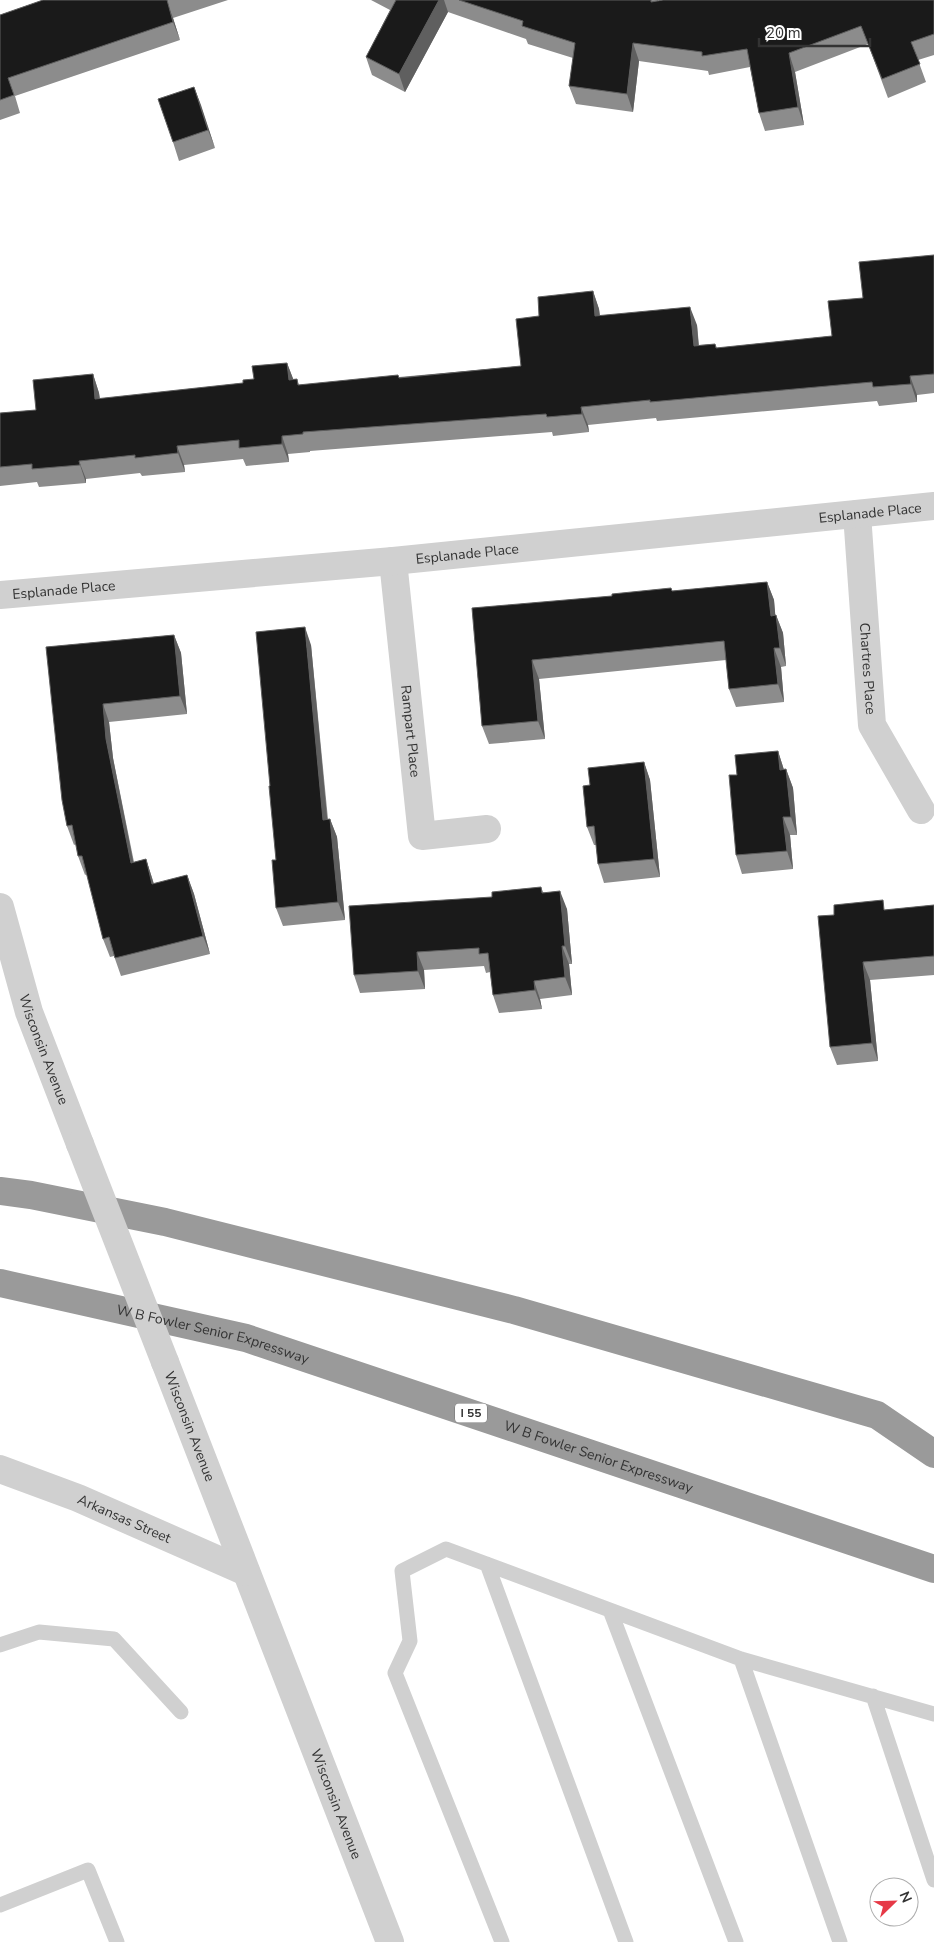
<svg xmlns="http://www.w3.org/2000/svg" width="934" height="1942" viewBox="0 0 934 1942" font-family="'Nunito Sans',sans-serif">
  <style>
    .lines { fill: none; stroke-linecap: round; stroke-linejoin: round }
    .service { stroke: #d0d0d0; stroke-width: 15 }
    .minor { stroke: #d0d0d0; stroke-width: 28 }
    .motorway { stroke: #9a9a9a; stroke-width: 28 }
    .minor-bridge { stroke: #d0d0d0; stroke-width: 28 }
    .wall { fill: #8c8c8c }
    .shaded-wall { fill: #5f5f5f }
    .building { fill: #1a1a1a; stroke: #5f5f5f }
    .labels { text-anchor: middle; stroke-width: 5; stroke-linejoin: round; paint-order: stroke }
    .shield { fill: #fff; stroke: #707070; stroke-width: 1 }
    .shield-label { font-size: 12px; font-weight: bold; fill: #333 }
    .street-label { font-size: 14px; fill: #333; stroke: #fff }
  </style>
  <rect width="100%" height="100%" fill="#fff"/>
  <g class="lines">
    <path class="service" d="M 487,1564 L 626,1942
      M 610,1610 L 736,1942
      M 0,1645 L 39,1632 L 114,1639 L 181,1712
      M 741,1659 L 840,1942
      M 873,1696 L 934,1880
      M 0,1905 L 88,1870 L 117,1942
      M 502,1942 L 395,1673 L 410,1641 L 402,1571 L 446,1549 L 741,1659 L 934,1714"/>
    <g class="minor">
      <path id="s1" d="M 857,514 L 872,725 L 921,810"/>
      <path id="s2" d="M 393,561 L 422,836 L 487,829"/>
      <path id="s3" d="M 0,595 L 393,561 L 934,506"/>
      <path id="s4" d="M 0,907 L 29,1012 L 80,1144"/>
      <path id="s5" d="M 165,1362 L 390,1942"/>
      <path id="s6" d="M 0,1469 L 78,1498 L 246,1572"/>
    </g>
    <g class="motorway">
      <path d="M 0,1191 L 31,1195 L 165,1222 L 514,1310 L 877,1415 L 934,1454"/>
      <path id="s7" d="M 0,1283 L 246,1338 L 934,1569"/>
    </g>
    <path class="minor-bridge" d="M 80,1144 L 165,1362"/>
  </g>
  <path class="wall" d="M 43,0 L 228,0 L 173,18 L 180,40 L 15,96 L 20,113 L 0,120 L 0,15 Z
    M 371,0 L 658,0 L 658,1 L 934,0 L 934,55 L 918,60 L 926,82 L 888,98 L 868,44 L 795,72 L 804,125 L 765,131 L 759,113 L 750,67 L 709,75 L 708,71 L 639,61 L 633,112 L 576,104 L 569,86 L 573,58 L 528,44 L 526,39 L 448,12 L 405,92 L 372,75 L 366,57 L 390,10 Z
    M 194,87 L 215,148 L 179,161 L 173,142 Z
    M 934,255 L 934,393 L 917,395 L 917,402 L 879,406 L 877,401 L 657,421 L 656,418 L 588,425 L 589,432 L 553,436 L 552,432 L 310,451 L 310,452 L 288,454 L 289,462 L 246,466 L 243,459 L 184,465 L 185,472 L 142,476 L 140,473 L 86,479 L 86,483 L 39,487 L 37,482 L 0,486 L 0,413 L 36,410 L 93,374 L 99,393 L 100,399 L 243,383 L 254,379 L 287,363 L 293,379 L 297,379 L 299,385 L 399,377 L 521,366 L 539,316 L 593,291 L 599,309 L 600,316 L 697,325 L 699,345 L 715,344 L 717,348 L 832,336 L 863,298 Z
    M 767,582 L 774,600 L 775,615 L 776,615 L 783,633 L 786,666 L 781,667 L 784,702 L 736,707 L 729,689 L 726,660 L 539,679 L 545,739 L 489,744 L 482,726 L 472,608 L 673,591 Z
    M 174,635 L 181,653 L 187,714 L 109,722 L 113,758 L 134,862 L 146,859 L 154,884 L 187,875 L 194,894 L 210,954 L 121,976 L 114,956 L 110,957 L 103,939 L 87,874 L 85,875 L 78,856 L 76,844 L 74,845 L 67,826 L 46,647 Z
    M 311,645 L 328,819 L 330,819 L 337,837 L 345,920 L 283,926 L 276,908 L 276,860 L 270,786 Z
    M 778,751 L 784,770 L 786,769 L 793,788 L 797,835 L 790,835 L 793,869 L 742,874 L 736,855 L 737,775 Z
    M 644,762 L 650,780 L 660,877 L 604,883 L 598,864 L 596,845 L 594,845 L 587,827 L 590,785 Z
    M 541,887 L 543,892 L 567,909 L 572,964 L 569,964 L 572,995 L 540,999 L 542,1009 L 499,1013 L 493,995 L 490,972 L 486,973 L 484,966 L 424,970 L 425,989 L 360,993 L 354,975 L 492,897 Z
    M 934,905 L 934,975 L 870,980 L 878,1061 L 837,1065 L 830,1047 L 834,915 Z"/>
  <path class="shaded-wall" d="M 166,0 L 173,18 L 180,40 L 173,22 Z
    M 439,0 L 444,0 L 448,12 L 405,92 L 399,74 Z
    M 633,43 L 639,61 L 633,112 L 627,94 Z
    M 789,53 L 795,72 L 804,125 L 798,107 Z
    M 194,87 L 201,105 L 215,148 L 208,130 Z
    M 593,291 L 599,309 L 602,334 L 595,316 Z
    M 690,307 L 697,325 L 700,364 L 694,346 Z
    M 287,363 L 294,381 L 289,380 Z
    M 93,374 L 99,393 L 102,417 L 95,399 Z
    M 910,376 L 917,395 L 917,402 L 911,384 Z
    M 581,407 L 588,425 L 589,432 L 582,414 Z
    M 282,436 L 288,454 L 289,462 L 282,444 Z
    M 177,446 L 184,465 L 185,472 L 178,453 Z
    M 79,461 L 86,479 L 86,483 L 80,465 Z
    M 767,582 L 774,600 L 777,634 L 771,616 Z
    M 776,615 L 783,633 L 786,666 L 780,648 Z
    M 305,627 L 311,645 L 329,838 L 323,820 Z
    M 174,635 L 181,653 L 187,714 L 180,696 Z
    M 774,648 L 781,667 L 784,702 L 778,684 Z
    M 532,660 L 539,679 L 545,739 L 538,721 Z
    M 103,704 L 109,722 L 113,758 L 137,881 L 131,863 L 106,739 Z
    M 778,751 L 784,770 L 780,770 Z
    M 644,762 L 650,780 L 660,877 L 654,859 Z
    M 786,769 L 793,788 L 797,835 L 791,817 Z
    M 783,817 L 790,835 L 793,869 L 787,851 Z
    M 330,819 L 337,837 L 345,920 L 338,902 Z
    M 146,859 L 152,878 L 159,902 L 152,884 Z
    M 187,875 L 194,894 L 210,954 L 203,936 Z
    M 560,891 L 567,909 L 572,964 L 565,946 Z
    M 562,946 L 569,964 L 572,995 L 565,977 Z
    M 417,952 L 424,970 L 425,989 L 418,971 Z
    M 863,962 L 870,980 L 878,1061 L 872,1043 Z
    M 534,981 L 540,999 L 542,1009 L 535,990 Z"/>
  <path class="building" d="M 43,0 L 167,0 L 173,22 L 8,78 L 14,95 L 0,100 L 0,15 Z
    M 396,0 L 439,0 L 399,74 L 366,57 Z
    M 459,0 L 651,0 L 651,2 L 663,0 L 934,0 L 934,34 L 911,42 L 920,64 L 882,79 L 861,26 L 789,53 L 798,107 L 759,113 L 747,49 L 702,56 L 702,52 L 633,43 L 627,94 L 569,86 L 575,43 L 522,26 L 523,21 Z
    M 194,87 L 208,130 L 173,142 L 158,99 Z
    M 934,255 L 934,374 L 910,376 L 911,384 L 873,387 L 872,382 L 650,402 L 650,400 L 581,407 L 582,414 L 547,417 L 546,414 L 303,432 L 303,434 L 282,436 L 282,444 L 239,448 L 239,440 L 177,446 L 178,453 L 135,458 L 135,455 L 79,461 L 80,465 L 32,469 L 32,464 L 0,467 L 0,413 L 36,410 L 33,380 L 93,374 L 95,399 L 243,383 L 243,380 L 254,379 L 252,366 L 287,363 L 289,380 L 297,379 L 298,385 L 398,375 L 399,378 L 521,366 L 516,319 L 539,316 L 538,297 L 593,291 L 595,316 L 690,307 L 694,346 L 715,344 L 716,348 L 832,336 L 828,301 L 863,298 L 859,262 Z
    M 767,582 L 771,616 L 776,615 L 780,648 L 774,648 L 778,684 L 729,689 L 724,641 L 532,660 L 538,721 L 482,726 L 472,608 L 612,596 L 612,594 L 671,588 L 672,591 Z
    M 305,627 L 323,820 L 330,819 L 338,902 L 276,908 L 272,860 L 276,860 L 269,786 L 270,786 L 256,632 Z
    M 174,635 L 180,696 L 103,704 L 106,739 L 131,863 L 146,859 L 152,884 L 187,875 L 203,936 L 115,958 L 109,937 L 103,939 L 82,856 L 78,856 L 72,825 L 67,826 L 62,800 L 46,647 Z
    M 778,751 L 780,770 L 786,769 L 791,817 L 783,817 L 787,851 L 736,855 L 729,775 L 737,775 L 735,755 Z
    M 644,762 L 654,859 L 598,864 L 594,826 L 587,827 L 583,786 L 590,785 L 588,768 Z
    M 541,887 L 542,893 L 560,891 L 565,946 L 562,946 L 565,977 L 534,981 L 535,990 L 493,995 L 488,953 L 479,954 L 479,948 L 417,952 L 418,971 L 354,975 L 349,906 L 492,897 L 492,892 Z
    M 883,900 L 884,910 L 934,905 L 934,956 L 863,962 L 872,1043 L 830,1047 L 818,916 L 834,915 L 834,905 Z"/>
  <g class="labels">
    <rect class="shield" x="455" y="1403.5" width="32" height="19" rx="4"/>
    <g class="shield-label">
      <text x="471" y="1417">I 55</text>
    </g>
    <g class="street-label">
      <text dy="5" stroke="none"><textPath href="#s3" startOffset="874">Esplanade Place</textPath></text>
      <text dy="5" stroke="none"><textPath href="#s3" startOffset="469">Esplanade Place</textPath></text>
      <text dy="5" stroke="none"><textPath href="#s3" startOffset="64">Esplanade Place</textPath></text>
      <text dy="5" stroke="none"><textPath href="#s1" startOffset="155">Chartres Place</textPath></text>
      <text dy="5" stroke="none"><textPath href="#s2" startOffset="171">Rampart Place</textPath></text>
      <text dy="5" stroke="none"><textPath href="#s4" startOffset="149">Wisconsin Avenue</textPath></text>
      <text dy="5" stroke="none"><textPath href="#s7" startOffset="219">W B Fowler Senior Expressway</textPath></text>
      <text dy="5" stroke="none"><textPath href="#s5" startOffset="69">Wisconsin Avenue</textPath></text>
      <text dy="5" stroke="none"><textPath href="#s7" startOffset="624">W B Fowler Senior Expressway</textPath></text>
      <text dy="5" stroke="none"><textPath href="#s6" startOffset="134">Arkansas Street</textPath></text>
      <text dy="5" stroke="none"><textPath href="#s5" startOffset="474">Wisconsin Avenue</textPath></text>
    </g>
  </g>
  <g transform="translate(894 1902) rotate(67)"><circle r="24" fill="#ffffff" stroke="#adadad"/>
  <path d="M0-4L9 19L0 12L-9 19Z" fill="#e63946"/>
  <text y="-8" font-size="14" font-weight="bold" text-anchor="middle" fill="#333333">N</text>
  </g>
  <path d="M759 38v8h111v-8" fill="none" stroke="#333333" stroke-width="2.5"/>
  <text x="766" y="38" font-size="15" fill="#333333" stroke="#ffffff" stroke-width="4" paint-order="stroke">20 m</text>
</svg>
